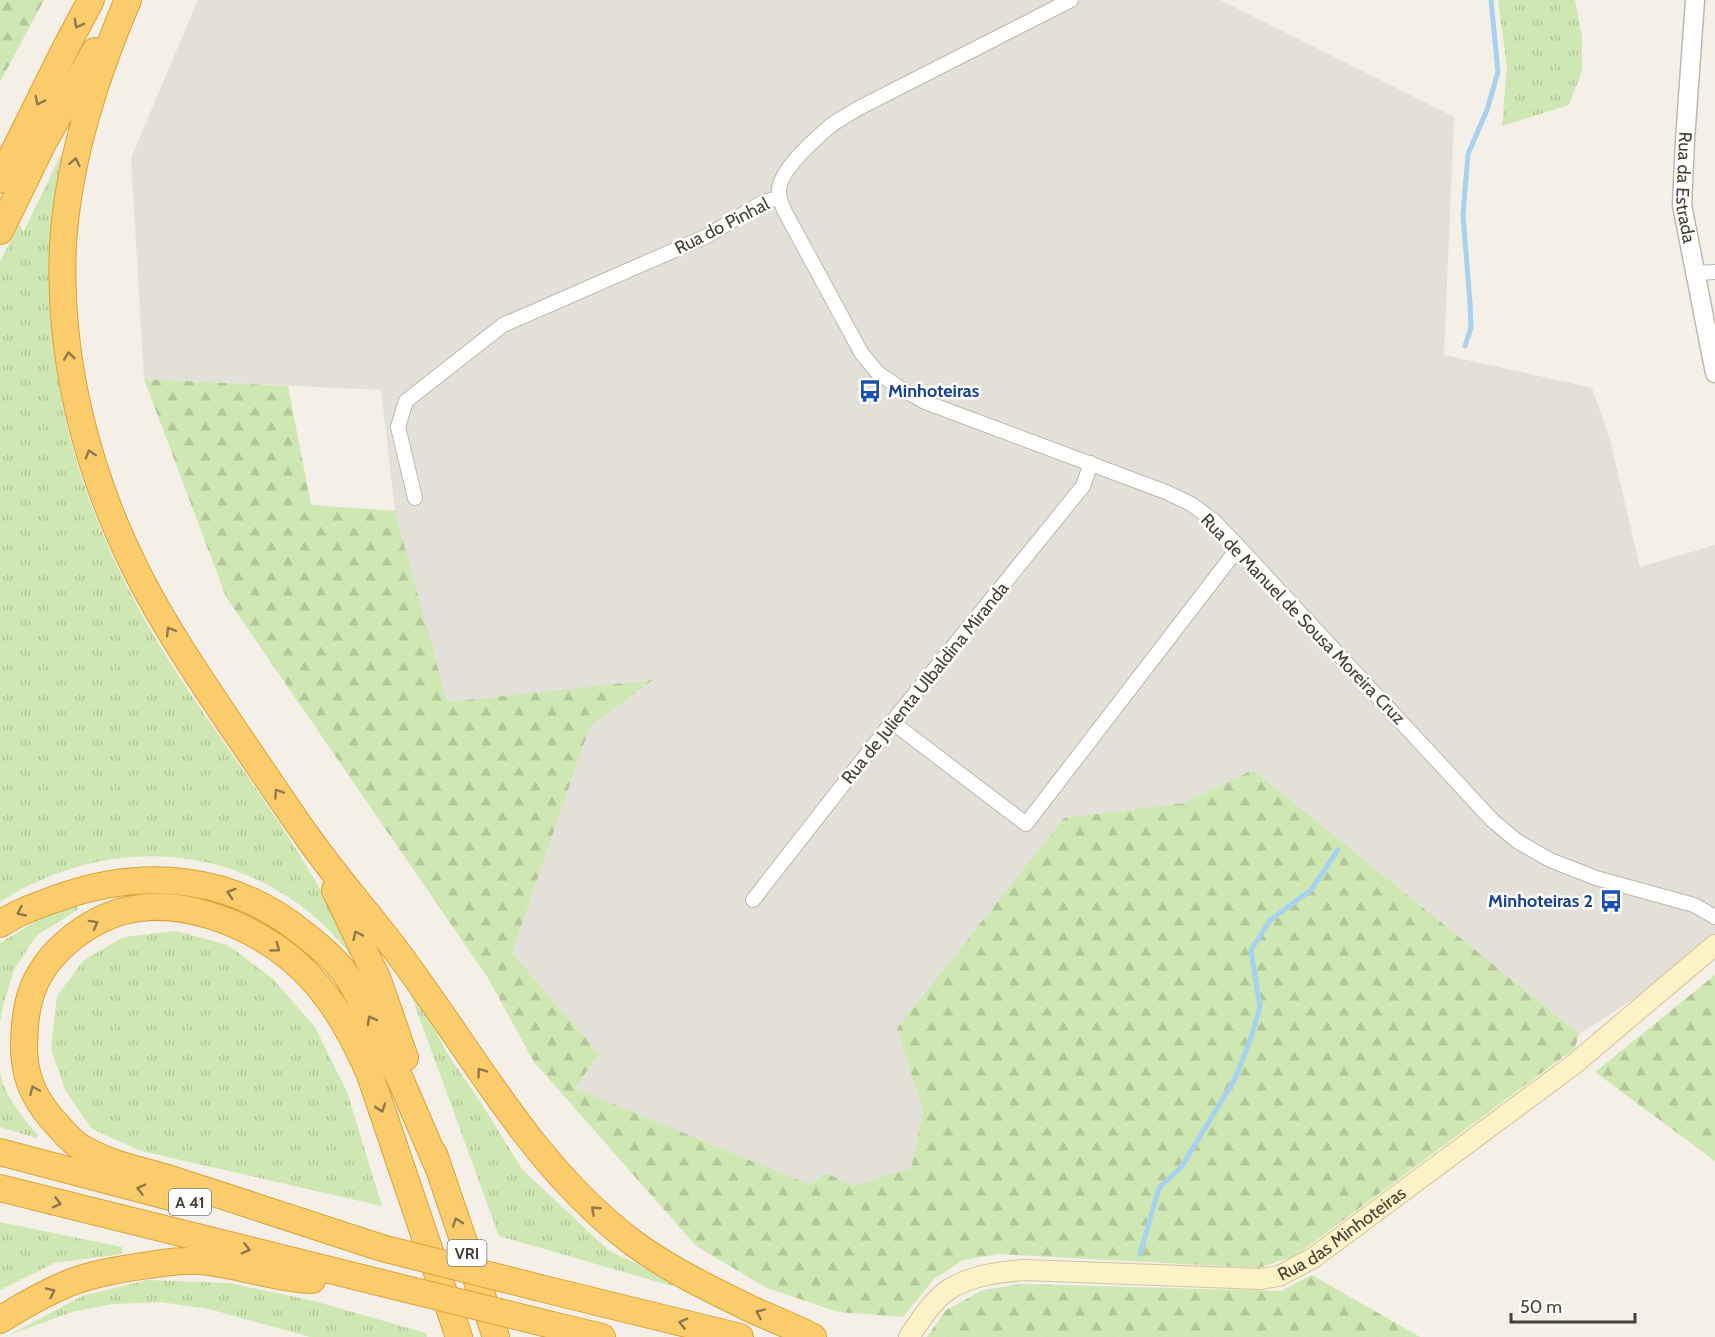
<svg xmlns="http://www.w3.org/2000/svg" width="1715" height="1337" viewBox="0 0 1715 1337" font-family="Cabin,sans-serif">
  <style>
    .industrial { fill: #e3dfd9 }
    .grass { fill: url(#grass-tufts) }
    .forest { fill: url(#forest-firs) }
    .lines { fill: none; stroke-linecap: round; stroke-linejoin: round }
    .stream { stroke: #a6d1ef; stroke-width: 5 }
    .minor-casing { stroke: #bfb8ab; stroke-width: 16 }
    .tertiary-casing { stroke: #bfb8ab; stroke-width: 21 }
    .secondary-casing { stroke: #d3c499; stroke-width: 22 }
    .motorway-casing { stroke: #daa13b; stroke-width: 28 }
    .minor { stroke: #fff; stroke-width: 14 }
    .tertiary { stroke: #fff; stroke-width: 18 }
    .secondary { stroke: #fdf1c8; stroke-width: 20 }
    .motorway { stroke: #fbcc6c; stroke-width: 26 }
    .motorway-bridge-casing { stroke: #daa13b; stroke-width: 28; stroke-linecap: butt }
    .motorway-bridge { stroke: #fbcc6c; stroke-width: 26 }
    .oneway { stroke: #8f794c }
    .labels { text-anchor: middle; stroke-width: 5; stroke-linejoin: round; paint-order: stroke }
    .shield { fill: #fff; stroke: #7e7a73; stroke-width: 1.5 }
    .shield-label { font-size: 16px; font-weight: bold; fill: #474137 }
    .street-label { font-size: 18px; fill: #474137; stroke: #fff }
    .transit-label { font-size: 18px; font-weight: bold; fill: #164399; stroke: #fff; text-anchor: start }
  </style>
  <defs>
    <pattern id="grass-tufts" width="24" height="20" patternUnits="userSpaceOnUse" patternTransform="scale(1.5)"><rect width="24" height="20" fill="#cfe7b2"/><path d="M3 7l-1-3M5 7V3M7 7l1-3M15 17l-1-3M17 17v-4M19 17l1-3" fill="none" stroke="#b3c79a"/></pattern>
    <pattern id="forest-firs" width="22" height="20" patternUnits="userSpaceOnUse" patternTransform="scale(1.5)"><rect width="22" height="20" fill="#cfe7b2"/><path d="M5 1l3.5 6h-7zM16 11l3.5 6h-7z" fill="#b3c79a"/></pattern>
  </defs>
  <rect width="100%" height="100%" fill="#f4f0e8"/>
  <path class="industrial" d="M 198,0 L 1220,0 L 1454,117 L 1444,355 L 1592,388 L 1610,440 L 1640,567 L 1715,545 L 1715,947 L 1579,1034 L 1253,770 L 1184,803 L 1064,818 L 897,1028 L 923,1111 L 911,1168 L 854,1186 L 826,1173 L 810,1185 L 575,1088 L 599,1054 L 512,953 L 590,725 L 652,681 L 446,702 L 395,511 L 381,390 L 144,379 L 131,158 Z"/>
  <path class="grass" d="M 1498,0 L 1575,0 L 1582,37 L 1582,71 L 1569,105 L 1502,126 L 1507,67 Z
    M 60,156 L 64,157 C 62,192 59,226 57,261 C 56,283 52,306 53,329 C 54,345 56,362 58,378 C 74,486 121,587 180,678 C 241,771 313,859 356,962 C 342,944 327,926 309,912 C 218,839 97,840 0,902 L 0,262 L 19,225 L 24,231 Z
    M 76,905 L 79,909 L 36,936 L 14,970 L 3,1006 L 0,1024 L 0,943 L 40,919 Z
    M 176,931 L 228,945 L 273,979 L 315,1027 L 347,1092 L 382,1206 L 141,1151 L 92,1129 L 65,1090 L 51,1049 L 57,996 L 84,960 L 124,937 Z
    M 416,994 L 447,1053 L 485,1109 L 522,1169 L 608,1250 L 673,1282 L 672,1286 L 499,1236 L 411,995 Z
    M 0,1072 C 4,1095 22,1117 38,1135 L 36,1138 L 0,1127 Z
    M 0,1222 L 122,1247 L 122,1254 L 54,1263 L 0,1290 Z
    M 147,1280 L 229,1283 L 314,1301 L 426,1333 L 427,1337 L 310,1337 L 209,1309 L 160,1302 L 113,1304 L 72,1312 L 9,1335 L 82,1296 Z"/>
  <path class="forest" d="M 0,0 L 44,0 L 0,82 Z
    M 144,379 L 288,386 L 311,505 L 395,511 L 447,702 L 653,680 L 590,726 L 512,953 L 599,1054 L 575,1088 L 810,1185 L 826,1173 L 854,1186 L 911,1168 L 923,1111 L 897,1028 L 1064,818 L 1184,803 L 1253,770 L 1579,1034 L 1575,1048 L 1295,1256 L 1259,1268 L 999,1254 L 963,1260 L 934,1279 L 903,1317 L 838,1312 L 767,1288 L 696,1246 L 534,1062 L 488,978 L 226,597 Z
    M 1715,975 L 1715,1161 L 1595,1072 Z
    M 1312,1275 L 1420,1337 L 927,1337 L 946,1310 L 983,1290 L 1021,1284 L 1281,1291 Z"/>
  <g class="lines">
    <path class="stream" d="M 1465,346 L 1471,328 L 1470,303 L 1463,215 L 1468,154 L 1487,110 L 1498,72 L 1491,0
      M 1140,1254 L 1159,1188 L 1182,1166 L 1221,1102 L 1235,1079 L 1251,1038 L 1260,1007 L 1251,950 L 1270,920 L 1311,890 L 1338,850"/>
    <g class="minor-casing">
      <path id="minor" d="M 1071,0 L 857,109 C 848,115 838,120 829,127 C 814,140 781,169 779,189 C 778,197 782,205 785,212 L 862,354 L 878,373 L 900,388 L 925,402 L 1166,492 L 1191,504 L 1213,520 L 1239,547 L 1492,820 L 1517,841 L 1550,860 L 1596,878 L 1694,905 L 1715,917
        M 1695,273 L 1715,272
        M 415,498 L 398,427 L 406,401 L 503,325 L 707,236 L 763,202 L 779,198
        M 892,722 L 1026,824 L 1239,547
        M 753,900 L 892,722 L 1083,486 L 1091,463"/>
    </g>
    <g class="tertiary-casing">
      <g id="tertiary">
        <path id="s1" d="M 1695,0 L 1685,140 L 1682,205 L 1715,373"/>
      </g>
    </g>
    <g class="secondary-casing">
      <g id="secondary">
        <path id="s2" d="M 909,1337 C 919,1322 933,1300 948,1290 C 971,1275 999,1272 1025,1270 L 1260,1279 L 1279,1276 L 1313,1258 L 1573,1065 L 1715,945"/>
      </g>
    </g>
    <g class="motorway-casing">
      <path id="motorway" d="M 128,0 C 95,77 68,160 63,245 C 58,357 86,470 136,570 C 164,626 200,679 235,731 C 260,767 284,804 309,839 C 333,873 360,904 385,936 C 466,1039 525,1161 632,1242 C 668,1269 712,1290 753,1310 C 773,1319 794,1327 813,1337
        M 0,180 L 65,49 L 91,0
        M 0,231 L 43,143 L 95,51
        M 335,890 L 378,980 L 405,1058
        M 0,924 C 20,911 36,906 58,898 C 144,867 233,875 305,935 C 320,947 336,960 347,976 C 354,986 359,998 365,1008 C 394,1059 415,1115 439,1169
        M 0,1152 L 174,1198
        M 434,1154 L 496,1337
        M 0,1188 L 394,1286
        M 382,1248 C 314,1226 247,1204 180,1182 C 147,1171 112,1166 82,1148 C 74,1143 67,1136 61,1129 C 38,1105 25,1083 24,1050 C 24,1031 25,1012 31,994 C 45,950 95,913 140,908 C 185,902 237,921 274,946 C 321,978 346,1021 369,1072 L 459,1337
        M 540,1288 L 740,1337
        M 0,1320 C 22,1306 45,1293 69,1283 C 94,1273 122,1269 149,1265 C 169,1262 189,1259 209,1262 C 244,1266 277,1279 312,1280
        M 552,1325 L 602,1337"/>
    </g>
    <use href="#minor" class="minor"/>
    <use href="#tertiary" class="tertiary"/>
    <use href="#secondary" class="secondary"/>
    <use href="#motorway" class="motorway"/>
    <g class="motorway-bridge-casing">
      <path id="motorway-bridge" d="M 382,1248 L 540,1288
        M 394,1286 L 552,1325"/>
    </g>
    <use href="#motorway-bridge" class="motorway-bridge"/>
  </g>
  <defs><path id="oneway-chevron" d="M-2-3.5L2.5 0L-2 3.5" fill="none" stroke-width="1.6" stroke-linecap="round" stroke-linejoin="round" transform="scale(1.5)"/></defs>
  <g class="oneway">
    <use href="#oneway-chevron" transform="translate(78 24) rotate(118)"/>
    <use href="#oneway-chevron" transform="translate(39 101) rotate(116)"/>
    <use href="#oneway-chevron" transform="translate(75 162) rotate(-78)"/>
    <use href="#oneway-chevron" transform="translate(69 356) rotate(-97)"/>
    <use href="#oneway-chevron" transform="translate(90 454) rotate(-107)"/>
    <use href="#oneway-chevron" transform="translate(170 631) rotate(-121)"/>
    <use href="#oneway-chevron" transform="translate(278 793) rotate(-124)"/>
    <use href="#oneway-chevron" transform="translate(231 893) rotate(-162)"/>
    <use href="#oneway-chevron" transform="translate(21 912) rotate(155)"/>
    <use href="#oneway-chevron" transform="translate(94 924) rotate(-29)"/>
    <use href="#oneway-chevron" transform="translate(357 935) rotate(-115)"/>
    <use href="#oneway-chevron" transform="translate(276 948) rotate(36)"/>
    <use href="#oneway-chevron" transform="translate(371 1020) rotate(-119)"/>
    <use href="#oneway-chevron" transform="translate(481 1072) rotate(-125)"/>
    <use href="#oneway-chevron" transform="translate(34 1090) rotate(-113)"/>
    <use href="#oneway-chevron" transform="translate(381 1108) rotate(71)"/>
    <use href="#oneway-chevron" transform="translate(141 1189) rotate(-165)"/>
    <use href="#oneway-chevron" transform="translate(57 1203) rotate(14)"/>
    <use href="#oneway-chevron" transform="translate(595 1210) rotate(-137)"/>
    <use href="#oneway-chevron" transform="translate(457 1222) rotate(-109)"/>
    <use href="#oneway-chevron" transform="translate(246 1249) rotate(14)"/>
    <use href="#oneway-chevron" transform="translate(51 1292) rotate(-25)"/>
    <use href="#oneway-chevron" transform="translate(760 1313) rotate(-156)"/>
    <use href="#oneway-chevron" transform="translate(683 1323) rotate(-166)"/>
  </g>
  <defs>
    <g id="bus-bare" transform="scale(1.8)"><path d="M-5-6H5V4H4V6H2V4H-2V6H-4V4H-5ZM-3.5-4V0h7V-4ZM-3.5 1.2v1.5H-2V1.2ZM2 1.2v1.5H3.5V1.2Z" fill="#1a4fb4" stroke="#fff" stroke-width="2.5" paint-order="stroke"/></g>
  </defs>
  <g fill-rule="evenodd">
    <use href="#bus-bare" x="870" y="391"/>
    <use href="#bus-bare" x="1611" y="901"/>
  </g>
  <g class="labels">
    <g class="shield">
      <rect x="169" y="1189" width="42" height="26" rx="4.5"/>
      <rect x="447.5" y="1240" width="39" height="26" rx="4.5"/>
    </g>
    <g class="shield-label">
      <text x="190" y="1208">A 41</text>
      <text x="467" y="1259">VRI</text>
    </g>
    <g class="street-label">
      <text dy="6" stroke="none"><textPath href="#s1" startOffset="188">Rua da Estrada</textPath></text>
      <text transform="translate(722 226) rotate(-27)" y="6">Rua do Pinhal</text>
      <text transform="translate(1303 619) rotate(46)" y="6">Rua de Manuel de Sousa Moreira Cruz</text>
      <text transform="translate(925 683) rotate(-51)" y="6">Rua de Julienta Ulbaldina Miranda</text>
      <text dy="6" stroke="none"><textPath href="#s2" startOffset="472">Rua das Minhoteiras</textPath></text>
    </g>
    <g class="transit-label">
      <text x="888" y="397">Minhoteiras</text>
      <text x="1593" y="907" text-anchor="end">Minhoteiras 2</text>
    </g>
  </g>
  <path d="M1511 1313v9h124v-9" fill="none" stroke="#474137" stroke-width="3"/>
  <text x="1520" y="1313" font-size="18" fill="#474137" stroke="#ffffff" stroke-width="4.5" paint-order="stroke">50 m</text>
</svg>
